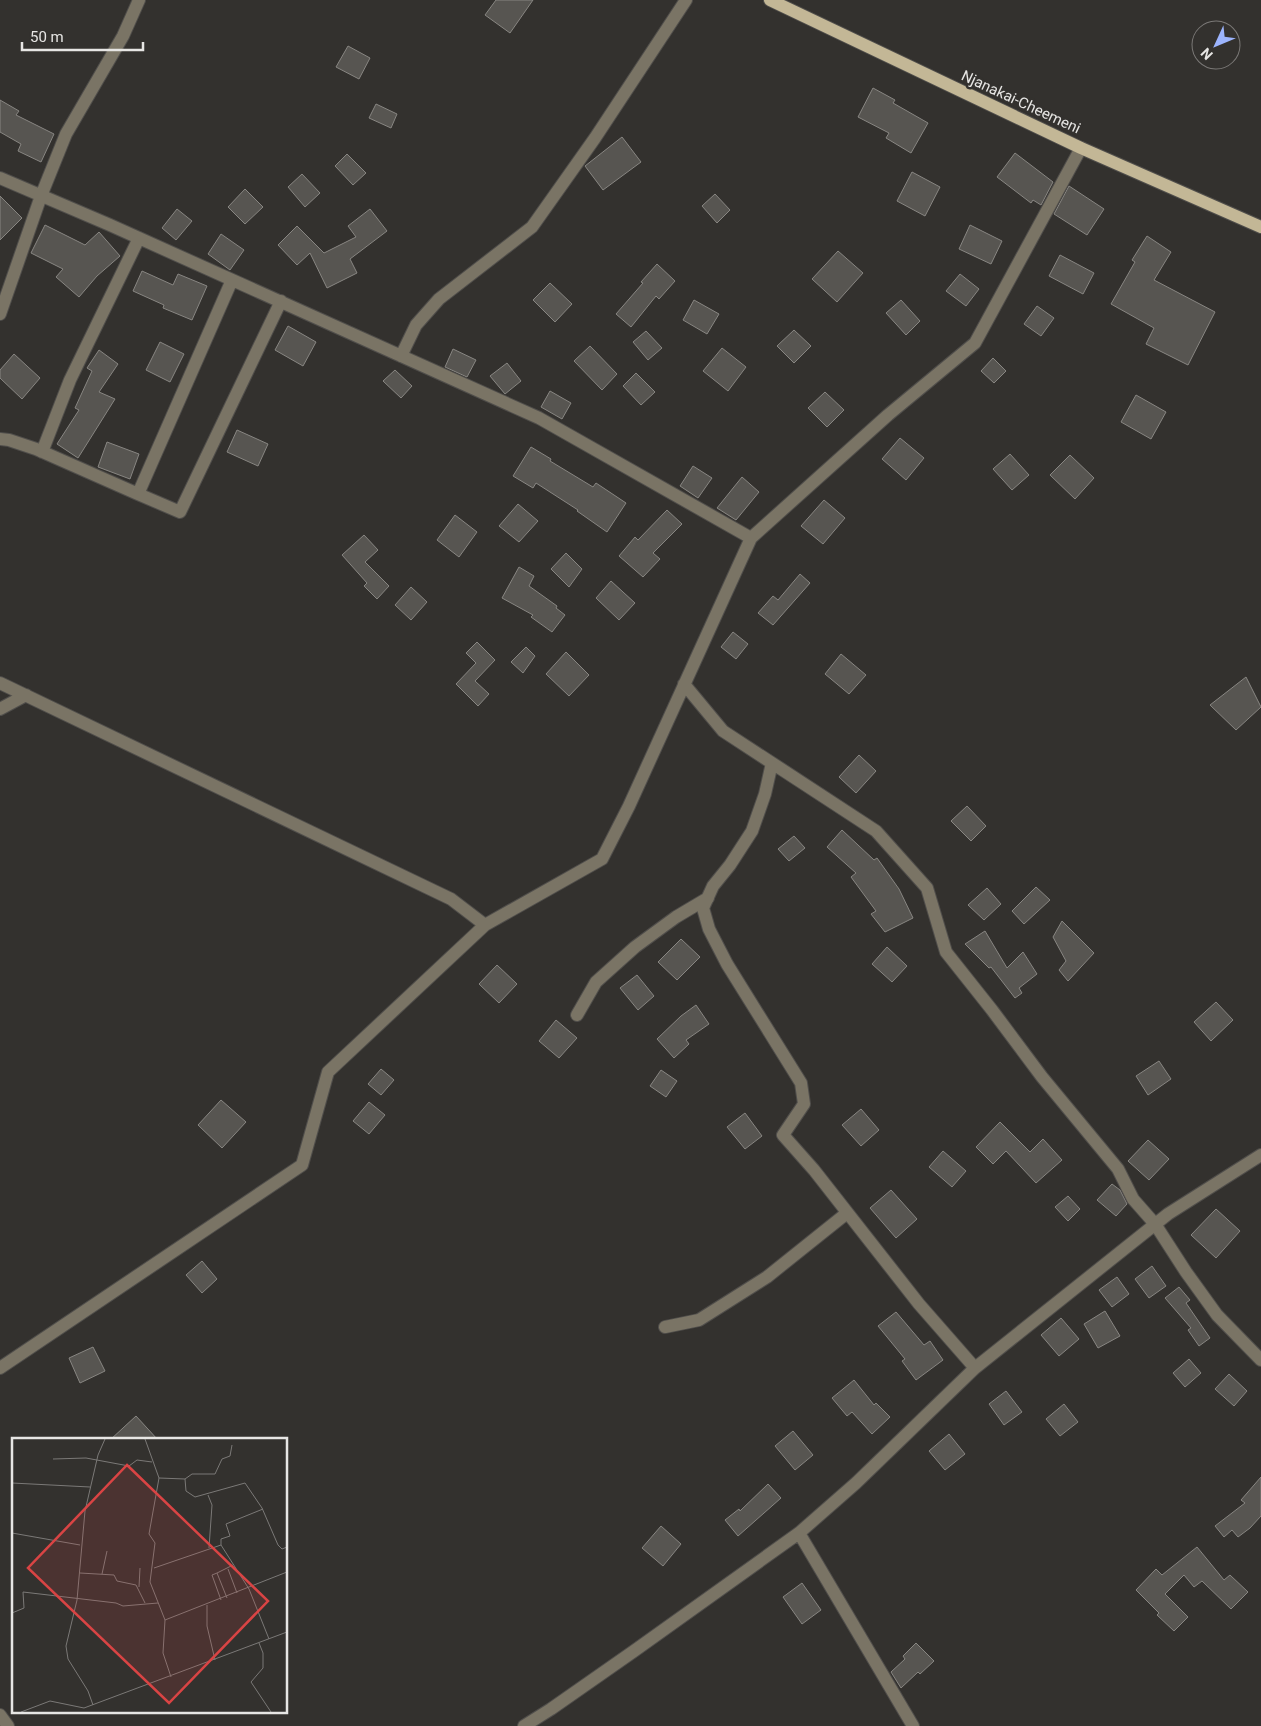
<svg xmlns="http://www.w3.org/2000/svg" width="1261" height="1726" viewBox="0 0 1261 1726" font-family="Roboto,sans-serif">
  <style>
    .building { fill: #575551; stroke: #888682 }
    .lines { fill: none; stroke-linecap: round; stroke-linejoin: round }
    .minor-casing { stroke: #504e4b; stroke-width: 14 }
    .major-casing { stroke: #504e4b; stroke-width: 14 }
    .minor { stroke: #7a7465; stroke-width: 12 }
    .major { stroke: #c3b796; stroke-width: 12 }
    .labels { text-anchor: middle; stroke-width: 5; stroke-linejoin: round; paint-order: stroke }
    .street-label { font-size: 15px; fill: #e7e6e4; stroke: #33312e }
    .inset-road { fill: none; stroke: #7b7977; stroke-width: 1 }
    .view { fill: #d94444; fill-opacity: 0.15; stroke: #d94444; stroke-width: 2.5 }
    .inset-edge { fill: none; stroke: #e7e6e4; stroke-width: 2.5 }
  </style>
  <rect width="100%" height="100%" fill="#33312e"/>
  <path class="building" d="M 496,0 L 533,0 L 510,33 L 485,15 Z
    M 348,46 L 370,58 L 359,79 L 336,67 Z
    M 873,88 L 895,100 L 893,103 L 928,123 L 911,153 L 886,138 L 889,133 L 858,117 Z
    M 0,100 L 19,111 L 16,115 L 54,134 L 41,162 L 18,151 L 21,144 L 0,132 Z
    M 376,104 L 397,114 L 391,128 L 369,118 Z
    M 622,137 L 641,162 L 603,190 L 585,166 Z
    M 1015,153 L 1053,182 L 1041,205 L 1033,200 L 1031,203 L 997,177 Z
    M 347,154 L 366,173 L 353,185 L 335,166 Z
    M 912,172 L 940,187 L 925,216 L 897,201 Z
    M 302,174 L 320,193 L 305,207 L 288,187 Z
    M 1069,186 L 1104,209 L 1087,235 L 1054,214 Z
    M 245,189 L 263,207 L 245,224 L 228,207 Z
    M 715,194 L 730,210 L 717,223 L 702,206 Z
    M 0,196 L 22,218 L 0,240 Z
    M 177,209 L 192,221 L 176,240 L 162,228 Z
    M 370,209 L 387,231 L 350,259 L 357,273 L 327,288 L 310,253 L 297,265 L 278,245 L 297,226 L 324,253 L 356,237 L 348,226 Z
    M 45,225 L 85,245 L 99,232 L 120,256 L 97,276 L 79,297 L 56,277 L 63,269 L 31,253 Z
    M 970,225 L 1002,241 L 991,264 L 959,249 Z
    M 221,234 L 244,250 L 230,270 L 208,254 Z
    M 1147,236 L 1171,252 L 1154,280 L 1215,312 L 1188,365 L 1146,344 L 1154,328 L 1111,304 L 1135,262 L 1132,260 Z
    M 838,251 L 863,273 L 837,302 L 812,279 Z
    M 1060,255 L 1094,273 L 1083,294 L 1049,276 Z
    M 657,264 L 675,281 L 659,299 L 656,296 L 631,327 L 616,314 L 643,283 L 641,282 Z
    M 142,271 L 173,285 L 178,274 L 207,286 L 192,320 L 163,308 L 164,305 L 133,291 Z
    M 960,274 L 979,289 L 966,306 L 946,291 Z
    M 550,283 L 572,304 L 555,322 L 533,300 Z
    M 694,300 L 719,314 L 707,334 L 683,320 Z
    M 901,300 L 920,321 L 906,335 L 886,313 Z
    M 1037,306 L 1054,318 L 1041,336 L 1024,324 Z
    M 288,326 L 316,342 L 303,366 L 275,350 Z
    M 794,330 L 811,346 L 794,363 L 777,346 Z
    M 646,331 L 662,348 L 648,360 L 633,342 Z
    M 160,342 L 184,354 L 170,382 L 146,370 Z
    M 590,346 L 617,374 L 602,390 L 574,361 Z
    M 722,348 L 746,367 L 728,391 L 703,371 Z
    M 453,349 L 476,360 L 467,377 L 445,367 Z
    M 99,350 L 118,364 L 99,392 L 115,399 L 78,458 L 57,444 L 79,410 L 75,408 L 92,371 L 87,368 Z
    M 14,354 L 40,378 L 22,399 L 0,378 L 0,370 Z
    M 993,358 L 1006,371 L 994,383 L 981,371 Z
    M 507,363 L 521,381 L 505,394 L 490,376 Z
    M 395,370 L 412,386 L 401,398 L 383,381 Z
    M 636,373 L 655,392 L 641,405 L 623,386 Z
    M 550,391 L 571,403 L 562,419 L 541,407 Z
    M 825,392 L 844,410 L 827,427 L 808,408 Z
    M 1136,395 L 1166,412 L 1151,439 L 1121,422 Z
    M 237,430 L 268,444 L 258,466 L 227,452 Z
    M 900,438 L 924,458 L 906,480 L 882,459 Z
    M 107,442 L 139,454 L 130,479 L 98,467 Z
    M 531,447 L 551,459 L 550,461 L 593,487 L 596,483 L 626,503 L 607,532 L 577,511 L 578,510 L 536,483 L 533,488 L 513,476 Z
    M 1010,454 L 1029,475 L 1012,490 L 993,469 Z
    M 1070,455 L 1094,478 L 1075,499 L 1050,475 Z
    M 693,466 L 712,478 L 698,498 L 680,486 Z
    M 742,477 L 759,492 L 736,520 L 717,508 Z
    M 824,500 L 845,518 L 823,544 L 801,526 Z
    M 518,504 L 538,521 L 519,542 L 499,526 Z
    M 667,510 L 682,524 L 653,553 L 660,559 L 643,577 L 619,556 L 635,537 L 638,540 Z
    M 455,515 L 477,532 L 459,557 L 437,540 Z
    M 364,535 L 378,550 L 365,562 L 389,586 L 377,599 L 364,586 L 367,583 L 342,555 Z
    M 566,553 L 582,569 L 569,587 L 551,569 Z
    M 519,567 L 534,576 L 529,586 L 557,606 L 556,608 L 565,615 L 552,632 L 531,617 L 533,615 L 502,598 Z
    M 800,574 L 810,583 L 773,625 L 758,613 L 773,596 L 778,600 Z
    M 611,581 L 635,603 L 619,620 L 596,598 Z
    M 411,587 L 427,602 L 411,620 L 395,605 Z
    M 733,632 L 748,644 L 736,659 L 721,647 Z
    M 477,642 L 495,660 L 475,681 L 489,694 L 478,706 L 456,684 L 476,663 L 466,653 Z
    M 526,647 L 535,656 L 523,673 L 511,662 Z
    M 566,652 L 589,675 L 569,696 L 546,674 Z
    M 841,654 L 866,675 L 849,694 L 825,674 Z
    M 1246,677 L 1261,707 L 1236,730 L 1210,705 Z
    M 859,755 L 876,771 L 856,793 L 839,777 Z
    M 967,806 L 986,826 L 971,841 L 951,821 Z
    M 842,830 L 874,860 L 877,858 L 899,889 L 913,918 L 885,932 L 871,914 L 876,911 L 851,877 L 856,873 L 827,847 Z
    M 794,836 L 805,848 L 789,861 L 778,849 Z
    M 1036,887 L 1050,900 L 1024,924 L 1012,911 Z
    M 987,888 L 1001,904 L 984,920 L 968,905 Z
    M 1062,921 L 1094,953 L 1068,981 L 1059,970 L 1066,961 L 1053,937 Z
    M 985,931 L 1007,968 L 1023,952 L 1037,974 L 1019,988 L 1022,993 L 1015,998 L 991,967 L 989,968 L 965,944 Z
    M 681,939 L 700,957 L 677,980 L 658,962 Z
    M 887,947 L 907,966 L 892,982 L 872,964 Z
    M 497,965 L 517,984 L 499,1003 L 479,984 Z
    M 637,975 L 654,996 L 638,1010 L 620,988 Z
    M 1216,1002 L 1233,1020 L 1211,1041 L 1194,1022 Z
    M 696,1005 L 709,1024 L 686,1040 L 689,1044 L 674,1058 L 657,1039 L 681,1016 Z
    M 556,1020 L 577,1038 L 559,1058 L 539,1041 Z
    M 1159,1061 L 1171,1079 L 1148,1095 L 1136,1076 Z
    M 381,1069 L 394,1080 L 381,1095 L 368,1084 Z
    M 661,1070 L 677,1081 L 666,1097 L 650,1086 Z
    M 221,1100 L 246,1122 L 222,1148 L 198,1125 Z
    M 369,1102 L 385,1115 L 369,1134 L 353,1121 Z
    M 861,1109 L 879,1130 L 861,1146 L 842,1125 Z
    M 745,1113 L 762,1136 L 745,1149 L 727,1127 Z
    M 1000,1122 L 1030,1152 L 1043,1139 L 1062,1160 L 1036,1183 L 1006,1151 L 993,1164 L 976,1147 Z
    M 1148,1140 L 1169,1159 L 1149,1180 L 1128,1161 Z
    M 943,1151 L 966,1171 L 952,1187 L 929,1167 Z
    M 1112,1184 L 1120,1190 L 1127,1204 L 1116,1216 L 1097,1200 Z
    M 891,1190 L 917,1219 L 896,1238 L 870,1208 Z
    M 1068,1196 L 1080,1209 L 1068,1221 L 1055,1207 Z
    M 1216,1209 L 1240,1231 L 1216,1258 L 1191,1235 Z
    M 202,1261 L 217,1279 L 202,1293 L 186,1275 Z
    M 1152,1266 L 1166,1286 L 1149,1298 L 1135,1279 Z
    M 1117,1277 L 1129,1294 L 1112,1307 L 1099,1290 Z
    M 1179,1287 L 1190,1300 L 1186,1303 L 1210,1338 L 1199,1346 L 1188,1330 L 1191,1328 L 1165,1298 Z
    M 1105,1311 L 1120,1336 L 1098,1348 L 1084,1324 Z
    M 896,1312 L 924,1345 L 930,1341 L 943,1360 L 916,1380 L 902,1361 L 905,1359 L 878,1326 Z
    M 1061,1318 L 1079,1339 L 1059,1356 L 1041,1335 Z
    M 93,1347 L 105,1371 L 80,1383 L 69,1358 Z
    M 1189,1359 L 1201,1373 L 1185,1387 L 1173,1373 Z
    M 1229,1374 L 1247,1391 L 1234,1406 L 1215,1389 Z
    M 854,1380 L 874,1405 L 876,1403 L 890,1417 L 872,1434 L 852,1412 L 847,1416 L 832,1398 Z
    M 1006,1391 L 1022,1412 L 1004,1425 L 989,1404 Z
    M 1064,1404 L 1078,1422 L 1060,1436 L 1046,1419 Z
    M 136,1416 L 158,1440 L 110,1440 Z
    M 793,1431 L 813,1455 L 795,1470 L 775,1446 Z
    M 949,1434 L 965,1454 L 945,1470 L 929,1451 Z
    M 1261,1477 L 1261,1516 L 1250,1528 L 1238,1537 L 1232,1530 L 1224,1537 L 1215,1526 L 1245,1503 L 1241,1500 Z
    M 768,1484 L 781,1498 L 738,1536 L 725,1520 L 739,1509 L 740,1511 Z
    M 661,1526 L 681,1544 L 663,1566 L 642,1548 Z
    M 1197,1547 L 1224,1580 L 1230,1575 L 1248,1592 L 1231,1609 L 1202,1581 L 1194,1587 L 1184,1575 L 1165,1594 L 1188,1617 L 1174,1631 L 1157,1615 L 1159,1613 L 1136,1590 L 1156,1569 L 1162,1575 Z
    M 802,1583 L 821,1610 L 802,1624 L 783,1597 Z
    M 916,1643 L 934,1661 L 920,1674 L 918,1672 L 901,1688 L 891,1672 L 905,1659 L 903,1656 Z"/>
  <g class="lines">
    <g class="minor-casing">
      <path id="minor" d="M 0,178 L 110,225 L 539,418 L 751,538
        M 232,280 L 138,494 L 180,512 L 281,301
        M 0,314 L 41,196 L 66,134 L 123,36 L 139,0
        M 401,356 L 416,325 L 439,299 L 532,227 L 595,138 L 686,0
        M 0,439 L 9,440 L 36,449 L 138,494
        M 42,452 L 70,380 L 139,238
        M 0,683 L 451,899 L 485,925
        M 684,684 L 723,731 L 876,831 L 927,888 L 946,952 L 992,1010 L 1042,1077 L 1118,1169 L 1133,1199 L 1155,1224 L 1186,1272 L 1217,1315 L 1261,1360
        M 0,709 L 26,695
        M 772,763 L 765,794 L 752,831 L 730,865 L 713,886 L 703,908 L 709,929 L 727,964 L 801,1083 L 804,1104 L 783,1135 L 814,1170 L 919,1304 L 975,1368
        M 577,1015 L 596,982 L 635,947 L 676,917 L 708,898
        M 665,1327 L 699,1320 L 767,1277 L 847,1213
        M 0,1368 L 302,1165 L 328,1072 L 485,925 L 602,859 L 629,806 L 751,538 L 888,415 L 975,343 L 1081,148
        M 799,1533 L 913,1726
        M 0,1715 L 8,1726
        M 524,1726 L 551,1709 L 634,1651 L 799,1533 L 856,1483 L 975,1368 L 1168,1214 L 1261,1155"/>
    </g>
    <g class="major-casing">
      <path id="major" d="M 770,0 L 1081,148 L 1261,227"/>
    </g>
    <use href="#minor" class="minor"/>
    <use href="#major" class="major"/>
  </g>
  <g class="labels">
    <g class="street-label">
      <text transform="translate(1021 102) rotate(25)" y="5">Njanakai-Cheemeni</text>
    </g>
  </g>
  <g transform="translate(12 1438)">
    <rect width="275" height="275" fill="#33312e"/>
    <path class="inset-road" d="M 133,1 L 147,40 L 137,96 L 143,105 L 138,144 L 153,182 L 151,215 L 159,239M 41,21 L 74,20 L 117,28 L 125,22 L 140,24M 147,40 L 173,41 L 174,53 L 183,59 L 233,45 L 250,70 L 266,107 L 270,111 L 275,109M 173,41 L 180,36 L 203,36 L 210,21 L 218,18 L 220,7M 0,45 L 78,49M 196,57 L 200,67 L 197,110M 0,95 L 68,107M 209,107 L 209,101 L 218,98 L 214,86 L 251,71M 142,130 L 209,107 L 237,151 L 257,201M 216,131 L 225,155M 68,135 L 102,137 L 105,143 L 124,147 L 133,165M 205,135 L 221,127M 90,136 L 95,113M 127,149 L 128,130M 209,162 L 200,137 L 205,135 L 215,160M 195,167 L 195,188 L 203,222M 0,175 L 12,170 L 11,154 L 104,165 L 111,168 L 146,165M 153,182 L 275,134M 247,205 L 251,215 L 251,230 L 239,244 L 259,274M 81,267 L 76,253 L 56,221 L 54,208 L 65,162 L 73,73 L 86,17 L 93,1M 9,274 L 38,263 L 72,270 L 275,194"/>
    <path class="view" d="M 115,27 L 256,163 L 157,265 L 16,130 Z"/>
    <rect width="275" height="275" class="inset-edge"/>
  </g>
  <g transform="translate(1216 45) rotate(226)"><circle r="24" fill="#33312e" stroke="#7b7977"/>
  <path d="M0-4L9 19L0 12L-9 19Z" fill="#9cb4fd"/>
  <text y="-8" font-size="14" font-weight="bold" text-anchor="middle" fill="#e7e6e4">N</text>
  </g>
  <path d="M22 42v8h121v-8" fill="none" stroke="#e7e6e4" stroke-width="2.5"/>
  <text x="30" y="42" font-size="15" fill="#e7e6e4" stroke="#33312e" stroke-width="4" paint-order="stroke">50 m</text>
</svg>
